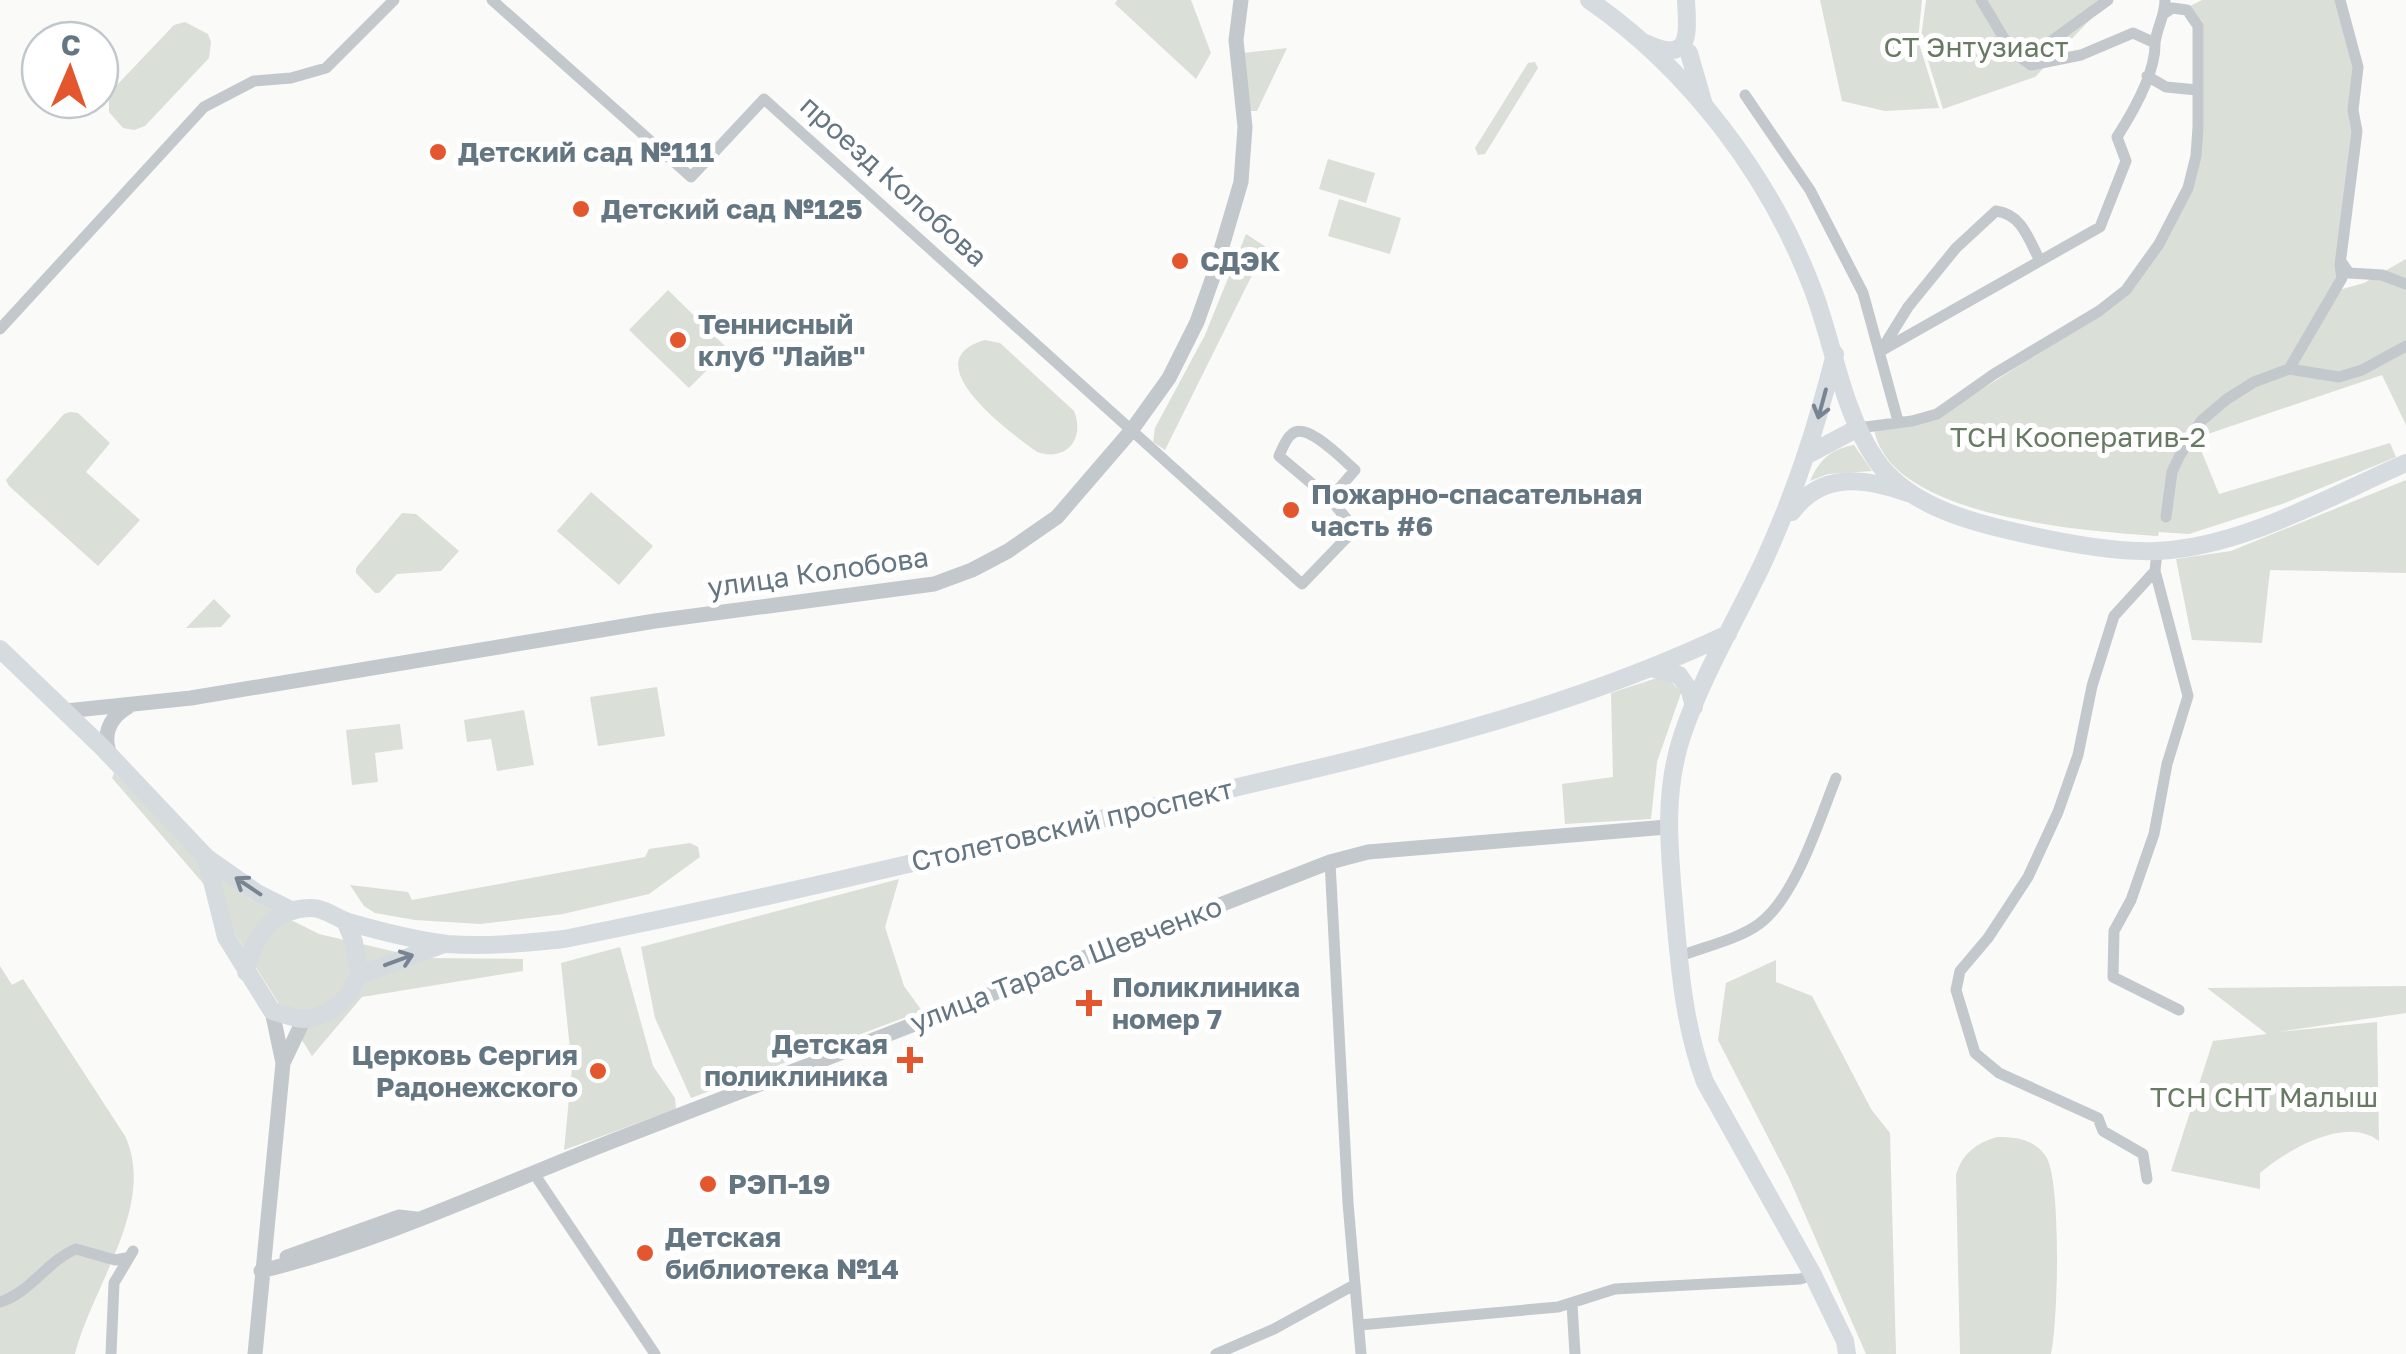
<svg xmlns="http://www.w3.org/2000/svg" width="2406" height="1354" viewBox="0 0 2406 1354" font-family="'Golos Text',sans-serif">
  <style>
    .green { fill: #dadfd7 }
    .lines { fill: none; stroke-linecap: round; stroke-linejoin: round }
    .minor { stroke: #c3c8cc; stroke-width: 11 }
    .tertiary { stroke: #c3c8cc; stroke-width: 15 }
    .secondary { stroke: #d6dbdf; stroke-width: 18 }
    .primary { stroke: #d6dbdf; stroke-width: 18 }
    .oneway { stroke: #768591 }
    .poi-dot { fill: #e4572e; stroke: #fff; stroke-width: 4 }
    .labels { text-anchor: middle; stroke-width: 10; stroke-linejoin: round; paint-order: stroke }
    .park-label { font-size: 28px; fill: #687a64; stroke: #fff }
    .poi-label { font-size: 28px; font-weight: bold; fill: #657683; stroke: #fff; text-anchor: start }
    .street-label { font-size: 28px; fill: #657683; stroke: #fff }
  </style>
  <rect width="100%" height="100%" fill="#fafaf8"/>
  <path class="green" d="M 1117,0 L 1191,0 L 1211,53 L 1196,79 L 1115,4 Z
    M 1820,0 L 1922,0 L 1918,40 L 1939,108 L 1885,111 L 1842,101 Z
    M 1926,0 L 2109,0 L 2035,77 L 1943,109 L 1921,38 Z
    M 2202,0 L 2336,0 L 2353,69 L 2353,129 L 2337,276 L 2328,293 L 2364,283 L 2406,259 L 2406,425 L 2382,375 L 2196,438 L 2219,494 L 2390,443 L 2396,457 L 2285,503 L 2189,534 L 2159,532 L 2158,536 C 2086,531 1889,518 1874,429 L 1968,398 L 2099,315 L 2128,293 L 2190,193 L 2201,25 L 2190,6 Z
    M 185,22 L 208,34 L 211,42 L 209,58 L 145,126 L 134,130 L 123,128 L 109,112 L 109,99 L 116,86 L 174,25 Z
    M 1287,48 L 1257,111 L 1248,111 L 1243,53 Z
    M 1535,62 L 1538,68 L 1485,154 L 1478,155 L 1475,148 L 1528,63 Z
    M 1328,159 L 1375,173 L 1366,203 L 1319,189 Z
    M 1339,199 L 1401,218 L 1390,254 L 1328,236 Z
    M 1246,234 L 1266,247 L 1165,450 L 1153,442 L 1155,428 L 1205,335 Z
    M 668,290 L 728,349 L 689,388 L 629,330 Z
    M 985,340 L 1000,343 L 1074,411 C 1085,439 1067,462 1037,452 C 1011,433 911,361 985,340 Z
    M 70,412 L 78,413 L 110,443 L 86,472 L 140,520 L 98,566 L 9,486 L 6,480 L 64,414 Z
    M 1854,445 L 1872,471 L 1828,474 L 1810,481 C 1820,459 1831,449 1854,445 Z
    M 2406,480 L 2406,573 L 2270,570 L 2262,643 L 2192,640 L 2176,559 L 2231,551 Z
    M 591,492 L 653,546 L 619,585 L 557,531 Z
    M 402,513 L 416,514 L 459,551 L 441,571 L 397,574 L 379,593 L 375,593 L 356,573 L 356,568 Z
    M 214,599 L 231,616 L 221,627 L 186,628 Z
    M 1666,675 L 1681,693 L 1657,762 L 1651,819 L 1565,824 L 1562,784 L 1613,777 L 1611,693 Z
    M 657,687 L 665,736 L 598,746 L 590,697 Z
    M 524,710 L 534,765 L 497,771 L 491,739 L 467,742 L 464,720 Z
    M 400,724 L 403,749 L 375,753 L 378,782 L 352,785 L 346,730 Z
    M 114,773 L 208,867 L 251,900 L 319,934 L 422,958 L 523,959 L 523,971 L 362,997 L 312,1056 L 202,882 L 112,778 Z
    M 690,843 L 698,847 L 700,857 L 649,894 L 563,914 L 480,924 L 415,920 L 375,913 L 364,906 L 350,885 L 408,892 L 412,900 L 645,857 L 649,849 Z
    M 899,879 L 885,927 L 904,986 L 922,1011 L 691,1098 L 655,1018 L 641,947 Z
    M 620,947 L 653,1066 L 675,1098 L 676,1109 L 564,1150 L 572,1068 L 561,963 Z
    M 1776,960 L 1776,982 L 1812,996 L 1871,1109 L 1890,1133 L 1896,1354 L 1866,1354 L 1789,1178 L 1718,1040 L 1726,983 Z
    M 0,966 L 12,985 L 23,979 L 125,1136 C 157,1205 92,1286 75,1354 L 0,1354 Z
    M 2406,986 L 2406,1013 L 2278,1032 L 2377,1022 L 2379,1141 C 2346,1115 2287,1150 2260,1173 L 2260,1189 L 2171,1171 L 2213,1041 L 2267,1034 L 2207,988 Z
    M 1997,1137 C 2016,1137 2033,1139 2045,1155 C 2062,1176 2058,1324 2051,1354 L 1960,1354 L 1956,1175 C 1962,1154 1976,1143 1997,1137 Z"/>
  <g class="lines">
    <path class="minor" d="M 492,0 L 691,177 L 764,99 L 1302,584 L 1355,529 L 1330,499 L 1355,470 C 1343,460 1307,421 1292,434 C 1286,438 1282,449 1279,456 L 1330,499
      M 2155,43 C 2157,27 2165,16 2165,0
      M 2031,65 L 2032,55 L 2108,0
      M 2147,76 L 2166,87 L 2197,90
      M 1745,95 L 1810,190 L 1863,293 L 1898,421
      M 2342,263 L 2349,273 L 2382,275 L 2406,284
      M 0,329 L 204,107 L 254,81 L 291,78 L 326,68 L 394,0
      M 1882,349 L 1908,307 L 1956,248 L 1996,211 C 2022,214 2029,240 2040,261
      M 1879,352 L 2100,227 L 2126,161 L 2117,137 C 2133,112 2156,72 2155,43 L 2133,33 L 2081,55 L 2031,65 L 2011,50 L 1981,0
      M 2289,369 L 2342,278 L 2340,265 L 2357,131 L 2353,110 L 2358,67 L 2340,0
      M 1858,428 L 1912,421 L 1937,414 L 1994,374 L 2099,311 L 2126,290 L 2159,244 L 2188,188 L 2196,156 L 2198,127 L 2198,26 L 2187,10 L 2172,8 L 2165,13
      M 2166,517 L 2172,472 L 2179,457 L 2201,421 L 2227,399 L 2254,382 L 2289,369 L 2339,377 L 2362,370 L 2406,346
      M 2155,571 L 2188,696 L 2167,764 L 2154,834 L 2131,900 L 2114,931 L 2113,977 L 2179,1010
      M 1330,862 L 1348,1203 L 1361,1354
      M 1678,957 C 1703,947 1737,940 1759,924 C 1796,897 1819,820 1836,778
      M 533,1172 L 655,1354
      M 2147,1179 L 2143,1154 L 2103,1131 L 2098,1118 L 1999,1073 L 1975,1053 L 1956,990 L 1960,971 L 1988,938 L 2028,877 L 2058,812 L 2078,755 L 2092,686 L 2114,616 L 2155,571 L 2157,551
      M 0,1302 C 30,1293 47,1261 76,1249 L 115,1260 L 126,1258
      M 1572,1304 L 1575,1354
      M 1360,1325 L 1558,1307 L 1615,1289 L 1800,1279 L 1813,1275
      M 111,1354 L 114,1283 L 133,1251
      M 1216,1354 L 1274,1329 L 1354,1285"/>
    <path class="tertiary" d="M 66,711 L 191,698 L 655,621 L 934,584 L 972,570 L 1008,551 L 1057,517 L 1131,431 L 1169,378 L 1197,322 L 1213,277 L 1241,182 L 1245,127 L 1236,40 L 1241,0
      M 112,758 C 101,738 108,718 128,707
      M 283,1063 L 304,1019
      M 287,1257 L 399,1217 L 416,1219
      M 261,1271 C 387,1240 503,1183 623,1137 C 859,1046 1095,954 1330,862 L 1368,852 L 1667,827
      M 255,1354 L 283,1063 L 272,1011"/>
    <path class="secondary" d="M 1645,43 C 1691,64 1688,37 1686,0
      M 1689,53 L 1704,105
      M 1835,354 C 1816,429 1795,493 1763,563 C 1736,620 1702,676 1682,736 C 1662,796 1670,856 1675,917 C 1680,973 1685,1029 1705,1082 L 1813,1275 L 1845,1341 L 1847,1354
      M 1809,454 L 1858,428
      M 1792,512 C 1822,471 1865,478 1908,493
      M 0,649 L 102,747 L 206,857 L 257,893 L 293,911
      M 1650,668 L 1679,675 L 1690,691 L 1694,707
      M 206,857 L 226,937 L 272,1011 C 281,1013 295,1019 304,1019 C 330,1017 351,997 359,975 L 444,944
      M 345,921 L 354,942 L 359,975
      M 246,972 C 253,937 272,908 312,908 C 324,908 336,918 348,922 C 379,931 415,940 447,944 C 486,947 525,943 564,939 C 769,898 974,849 1178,801 C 1365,757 1553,717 1728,634"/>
    <path class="primary" d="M 1589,0 C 1689,69 1770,176 1813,290 C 1834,345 1842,411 1876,460 C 1904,500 1954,517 1999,528 C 2044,539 2111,553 2157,551 C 2243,547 2328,497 2406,463"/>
  </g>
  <defs><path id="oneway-shaft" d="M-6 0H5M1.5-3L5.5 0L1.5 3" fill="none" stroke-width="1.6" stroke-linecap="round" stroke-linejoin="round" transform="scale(2.5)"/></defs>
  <g class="oneway">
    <use href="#oneway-shaft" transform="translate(1822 404) rotate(105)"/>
    <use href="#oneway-shaft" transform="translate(248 886) rotate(-146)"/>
    <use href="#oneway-shaft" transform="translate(399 960) rotate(-20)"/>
  </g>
  <g class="poi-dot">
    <circle cx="438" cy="152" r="10"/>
    <circle cx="581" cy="209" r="10"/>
    <circle cx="1180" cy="261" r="10"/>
    <circle cx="678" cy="340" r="10"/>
    <circle cx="1291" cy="510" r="10"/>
    <path d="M1084 988h10v10h10v10h-10v10h-10v-10h-10v-10h10z"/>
    <path d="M905 1045h10v10h10v10h-10v10h-10v-10h-10v-10h10z"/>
    <circle cx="598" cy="1071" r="10"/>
    <circle cx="708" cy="1184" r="10"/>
    <circle cx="645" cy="1253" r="10"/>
  </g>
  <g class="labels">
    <g class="park-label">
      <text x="1976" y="57">СТ Энтузиаст</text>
      <text x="2078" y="447">ТСН Кооператив-2</text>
      <text x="2264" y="1107">ТСН СНТ Малыш</text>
    </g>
    <g class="poi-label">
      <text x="458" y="162">Детский сад №111</text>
      <text x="601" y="219">Детский сад №125</text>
      <text x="1200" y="271">СДЭК</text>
      <text x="698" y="334">Теннисный<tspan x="698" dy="32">клуб "Лайв"</tspan></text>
      <text x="1311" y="504">Пожарно-спасательная<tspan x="1311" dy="32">часть #6</tspan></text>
      <text x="1112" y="997">Поликлиника<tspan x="1112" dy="32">номер 7</tspan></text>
      <text x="888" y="1054" text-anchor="end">Детская<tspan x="888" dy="32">поликлиника</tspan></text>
      <text x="578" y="1065" text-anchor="end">Церковь Сергия<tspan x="578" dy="32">Радонежского</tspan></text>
      <text x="728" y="1194">РЭП-19</text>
      <text x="665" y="1247">Детская<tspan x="665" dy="32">библиотека №14</tspan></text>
    </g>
    <g class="street-label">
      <text transform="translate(894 181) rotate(42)" y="10">проезд Колобова</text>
      <text transform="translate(818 572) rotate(-8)" y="10">улица Колобова</text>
      <text transform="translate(1072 825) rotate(-13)" y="10">Столетовский проспект</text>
      <text transform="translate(1066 964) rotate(-21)" y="10">улица Тараса Шевченко</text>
    </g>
  </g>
  <g transform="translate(70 70) rotate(2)"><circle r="48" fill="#ffffff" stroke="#c1c8cd" stroke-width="2.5"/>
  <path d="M0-8L18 38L0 25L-18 38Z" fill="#e4572e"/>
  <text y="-15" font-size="28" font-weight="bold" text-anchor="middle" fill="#657683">С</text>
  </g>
</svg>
